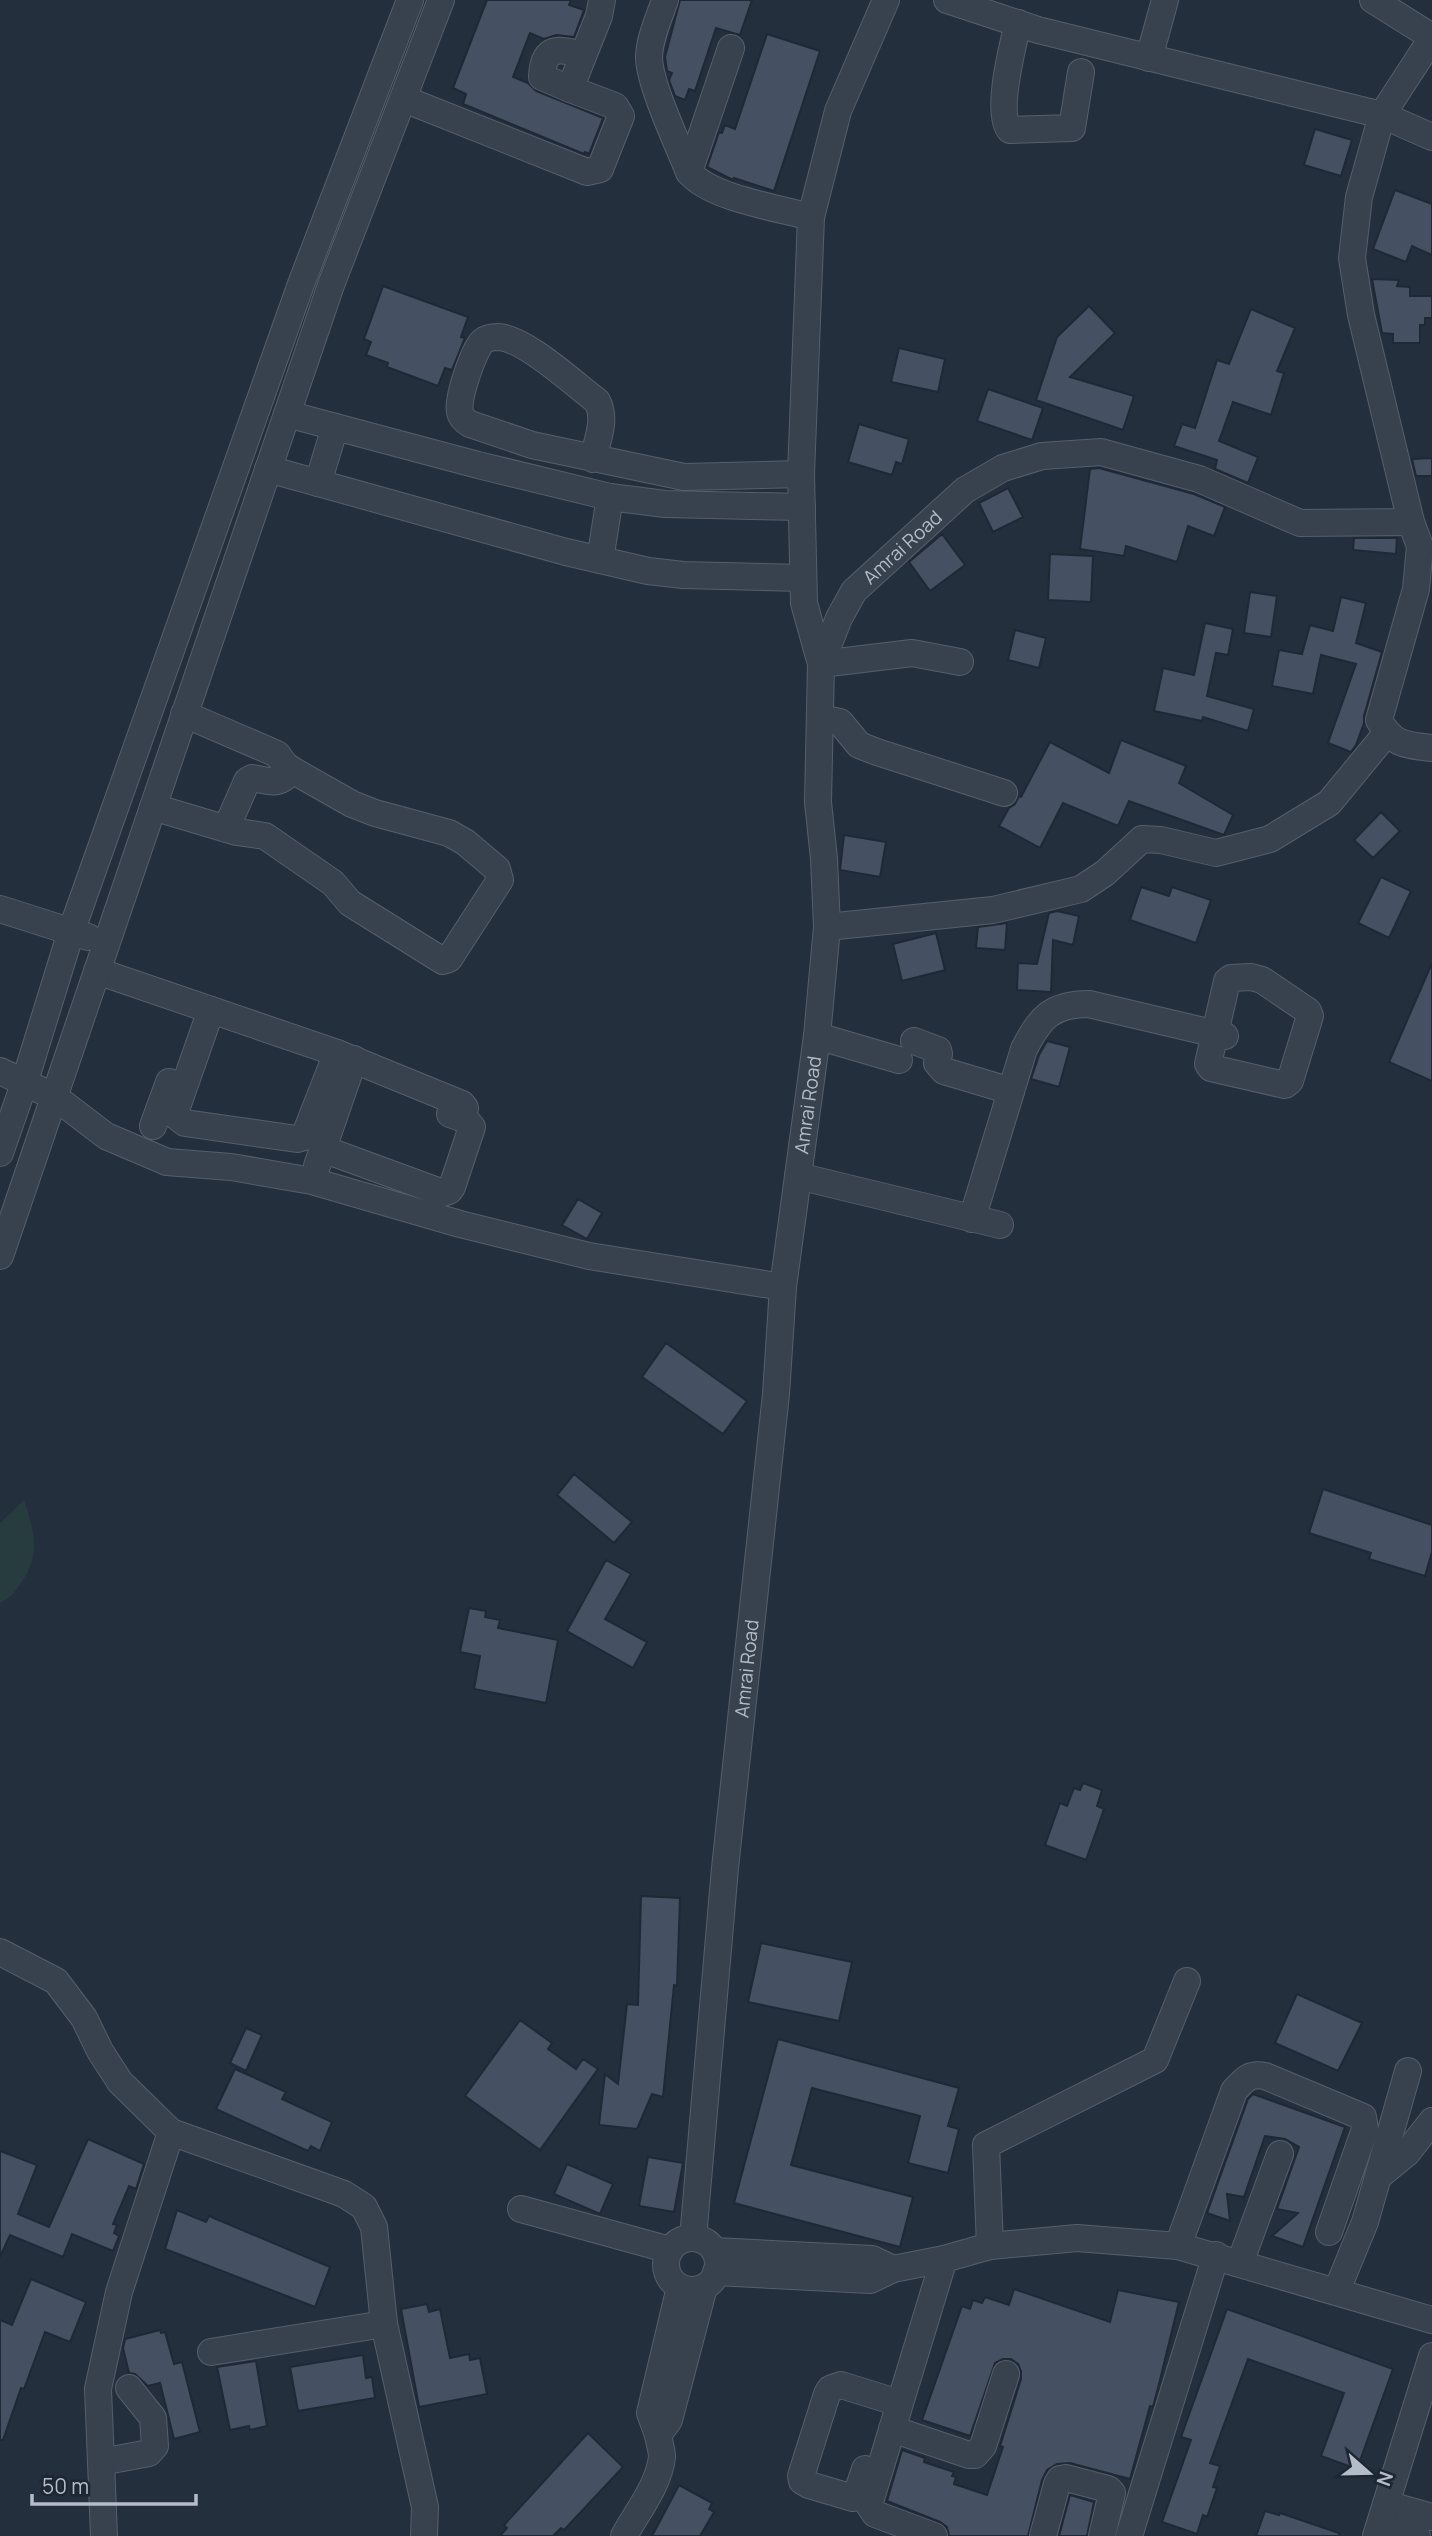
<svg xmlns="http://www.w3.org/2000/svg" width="1432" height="2536" viewBox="0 0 1432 2536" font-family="Manrope,sans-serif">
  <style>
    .green { fill: #263c3f }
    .building { fill: #455162; stroke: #1f2835; stroke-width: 2 }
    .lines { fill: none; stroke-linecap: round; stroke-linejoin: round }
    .minor-casing { stroke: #565f6c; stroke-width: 28 }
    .minor { stroke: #38414e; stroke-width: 26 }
    .labels { text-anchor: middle; stroke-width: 5; stroke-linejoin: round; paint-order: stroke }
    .street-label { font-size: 19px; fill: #b4bcc9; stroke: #1d2633 }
  </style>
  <rect width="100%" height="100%" fill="#242f3e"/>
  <path class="green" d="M 24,1500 C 34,1531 42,1555 20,1584 C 14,1593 10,1598 0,1603 L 0,1523 Z"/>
  <path class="building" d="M 487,0 L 571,0 L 569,5 L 584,10 L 574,37 L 556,35 L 544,39 L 530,33 L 513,77 L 528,83 L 536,91 L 603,118 L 589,154 L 585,152 L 584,154 L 463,104 L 466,94 L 453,88 Z
    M 680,0 L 752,0 L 740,35 L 716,28 L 695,91 L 689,89 L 685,100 L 675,96 L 669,80 L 672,73 L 667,71 L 665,57 Z
    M 767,34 L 820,51 L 774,191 L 734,178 L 733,180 L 707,167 L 719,132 L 722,133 L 725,125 L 735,129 Z
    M 1315,129 L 1352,140 L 1341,176 L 1304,165 Z
    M 1395,190 L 1432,204 L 1432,255 L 1412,246 L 1406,262 L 1373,249 Z
    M 1372,279 L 1399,280 L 1397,286 L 1410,287 L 1410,296 L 1432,296 L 1432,318 L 1425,318 L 1425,325 L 1420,325 L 1420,343 L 1393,343 L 1393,334 L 1382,333 Z
    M 383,286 L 468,317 L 461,337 L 465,338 L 452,370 L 445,368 L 438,386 L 387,367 L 388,363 L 366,355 L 371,342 L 364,339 Z
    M 1089,306 L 1115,333 L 1070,377 L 1134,396 L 1123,430 L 1036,400 L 1057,337 Z
    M 1251,309 L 1295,328 L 1277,371 L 1284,373 L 1271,415 L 1233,402 L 1219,441 L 1258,457 L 1248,483 L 1215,469 L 1217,460 L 1174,446 L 1182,424 L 1195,428 L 1217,360 L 1229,364 Z
    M 899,348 L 945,359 L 938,392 L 891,382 Z
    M 988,389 L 1043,408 L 1032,440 L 977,421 Z
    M 859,424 L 909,439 L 902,464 L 896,462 L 892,475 L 848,462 Z
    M 1432,458 L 1432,476 L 1416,476 L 1412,459 Z
    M 1099,468 L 1194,494 L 1225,507 L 1214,536 L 1188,526 L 1177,562 L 1126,546 L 1124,556 L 1080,549 L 1090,469 Z
    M 1008,488 L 1023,517 L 993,532 L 979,503 Z
    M 942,534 L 965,565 L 930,591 L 909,562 Z
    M 1354,538 L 1397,538 L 1396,554 L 1353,550 Z
    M 1050,554 L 1093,556 L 1091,602 L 1048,600 Z
    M 1250,592 L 1277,596 L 1271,637 L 1244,633 Z
    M 1341,597 L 1366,603 L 1356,643 L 1382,652 L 1364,716 L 1364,723 L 1356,745 L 1351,752 L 1328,743 L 1356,664 L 1321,655 L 1313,694 L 1272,686 L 1279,650 L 1302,654 L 1310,625 L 1333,631 Z
    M 1205,623 L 1233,629 L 1228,655 L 1216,653 L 1207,696 L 1254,709 L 1248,731 L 1203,717 L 1202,721 L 1154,711 L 1163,668 L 1194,675 Z
    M 1015,630 L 1046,638 L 1039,668 L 1008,660 Z
    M 1121,740 L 1186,766 L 1179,783 L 1233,815 L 1224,835 L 1129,801 L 1118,826 L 1063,803 L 1040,848 L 999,826 L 1009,808 L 1015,804 L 1019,796 L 1021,797 L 1050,742 L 1109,773 Z
    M 1381,812 L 1400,831 L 1373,858 L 1354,840 Z
    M 844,835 L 886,842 L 880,877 L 840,870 Z
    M 1381,877 L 1411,891 L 1389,938 L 1358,923 Z
    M 1141,887 L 1169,896 L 1172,887 L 1211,900 L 1196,943 L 1130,920 Z
    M 1057,911 L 1079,916 L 1073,945 L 1053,940 L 1051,992 L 1017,990 L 1018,963 L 1037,964 L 1049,913 Z
    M 1007,923 L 1005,950 L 976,948 L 978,927 Z
    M 936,933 L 945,970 L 902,981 L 893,944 Z
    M 1432,963 L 1432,1081 L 1389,1062 Z
    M 1047,1041 L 1070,1047 L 1059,1087 L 1031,1079 L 1039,1055 Z
    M 578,1199 L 602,1213 L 587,1239 L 562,1225 Z
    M 666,1343 L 747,1401 L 723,1434 L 642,1377 Z
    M 574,1474 L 632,1522 L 614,1543 L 557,1495 Z
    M 1323,1489 L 1432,1525 L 1432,1552 L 1425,1576 L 1369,1559 L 1371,1553 L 1309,1533 Z
    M 606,1560 L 631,1574 L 605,1619 L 647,1642 L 633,1668 L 567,1631 Z
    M 469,1608 L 486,1611 L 485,1617 L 500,1620 L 498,1628 L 558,1640 L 546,1703 L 474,1689 L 480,1656 L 460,1652 Z
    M 1083,1783 L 1102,1790 L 1097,1806 L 1104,1809 L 1086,1860 L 1045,1845 L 1060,1803 L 1067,1806 L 1074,1788 L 1080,1790 Z
    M 641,1896 L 680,1898 L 677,1986 L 674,1985 L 663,2097 L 652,2094 L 637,2129 L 599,2125 L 605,2074 L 618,2084 L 627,2004 L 638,2005 Z
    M 761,1943 L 852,1962 L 839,2021 L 748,2002 Z
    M 1297,1994 L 1362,2023 L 1338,2071 L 1275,2043 Z
    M 520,2020 L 552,2043 L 548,2049 L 576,2069 L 583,2059 L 598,2069 L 540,2150 L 465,2096 Z
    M 246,2028 L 262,2035 L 246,2071 L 230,2063 Z
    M 778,2039 L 959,2088 L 948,2126 L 959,2129 L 948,2173 L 908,2163 L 920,2116 L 812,2088 L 791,2165 L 913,2197 L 900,2247 L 734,2203 Z
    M 235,2069 L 286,2092 L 282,2099 L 332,2122 L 320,2151 L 311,2146 L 308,2151 L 216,2109 Z
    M 1253,2094 L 1345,2127 L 1303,2247 L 1272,2236 L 1298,2213 L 1277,2209 L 1299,2147 L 1285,2139 L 1265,2136 L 1244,2197 L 1227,2194 L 1230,2221 L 1207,2213 L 1248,2099 Z
    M 88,2139 L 144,2164 L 136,2189 L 129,2186 L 113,2224 L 117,2225 L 114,2233 L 119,2236 L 113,2251 L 72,2234 L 63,2257 L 10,2235 L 0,2257 L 0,2151 L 37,2165 L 18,2214 L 49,2227 Z
    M 648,2157 L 683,2163 L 674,2212 L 639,2206 Z
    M 567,2164 L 613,2184 L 600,2214 L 554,2194 Z
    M 177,2210 L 206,2222 L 209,2216 L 330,2267 L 315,2307 L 165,2249 Z
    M 31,2279 L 86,2302 L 70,2342 L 45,2332 L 24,2389 L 21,2388 L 3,2440 L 0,2440 L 0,2320 L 12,2325 Z
    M 1014,2289 L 1110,2322 L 1118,2290 L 1179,2302 L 1159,2384 L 1153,2407 L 1150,2406 L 1130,2479 L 1070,2463 L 1057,2464 L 1047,2470 L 1042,2480 L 1028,2536 L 949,2536 L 947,2527 L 940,2522 L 887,2501 L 902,2450 L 925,2458 L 924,2462 L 954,2472 L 952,2476 L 956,2477 L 954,2484 L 987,2495 L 1003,2447 L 1000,2446 L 1021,2379 L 1021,2371 L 1018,2364 L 1011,2359 L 1003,2359 L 995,2363 L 970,2436 L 922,2420 L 962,2306 L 970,2309 L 973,2300 L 982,2303 L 985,2297 L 1009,2305 Z
    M 427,2304 L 429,2312 L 440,2309 L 450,2358 L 469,2354 L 470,2360 L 480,2358 L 487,2394 L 419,2407 L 401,2309 Z
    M 1227,2309 L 1393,2369 L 1357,2469 L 1321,2456 L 1344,2393 L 1248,2359 L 1210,2463 L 1220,2466 L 1213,2487 L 1217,2488 L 1207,2517 L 1203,2515 L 1197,2534 L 1162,2522 L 1191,2440 L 1181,2437 Z
    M 160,2330 L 161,2333 L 165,2332 L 174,2364 L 182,2362 L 200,2432 L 174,2439 L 160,2383 L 148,2386 L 135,2374 L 129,2373 L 123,2348 L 125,2339 Z
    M 363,2355 L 366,2378 L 372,2377 L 375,2398 L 298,2411 L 290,2367 Z
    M 256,2361 L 267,2426 L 250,2430 L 249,2426 L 230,2430 L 217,2367 Z
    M 588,2433 L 623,2467 L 564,2530 L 561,2528 L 553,2536 L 500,2536 L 507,2528 L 504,2525 Z
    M 679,2485 L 712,2503 L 709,2509 L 714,2512 L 700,2536 L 652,2536 Z
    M 1070,2495 L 1094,2502 L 1087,2536 L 1059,2536 Z
    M 1265,2511 L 1279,2515 L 1280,2513 L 1339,2533 L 1339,2536 L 1256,2536 Z"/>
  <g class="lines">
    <g class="minor-casing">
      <g id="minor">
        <path d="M 665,0 C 659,18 649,39 649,58 C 650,86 678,144 689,172 C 710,198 778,208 811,217"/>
        <path d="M 947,0 L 1038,30 L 1382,115 L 1359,197 L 1352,258 L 1361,315 L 1411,522 L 1420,546 L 1416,589 L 1379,720 C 1392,745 1406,745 1432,748"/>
        <path d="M 1373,0 L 1432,37"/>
        <path d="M 1018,23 C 1013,45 995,113 1010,130 L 1072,128 L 1081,72"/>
        <path d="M 1432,38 L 1382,115 L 1432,137"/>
        <path d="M 1149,58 L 1165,0"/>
        <path d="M 570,89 L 542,77 C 543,46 559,47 583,56"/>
        <path d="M 404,99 L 587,172 L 600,169 L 621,116 L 615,106 L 570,89 L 599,16 L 602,0"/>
        <path d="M 689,172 L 731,48"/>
        <path d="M 287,414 L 478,465 L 610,497 L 665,504 L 802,507"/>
        <path d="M 593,459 C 597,441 607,419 597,401 C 574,384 525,338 498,337 C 493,337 487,338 483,341 C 474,348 456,402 460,412 C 461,418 465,421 470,424 L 532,445 L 684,477 L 801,474"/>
        <path d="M 268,469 L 566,552 L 648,571 L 683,575 L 803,578"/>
        <path d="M 318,483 L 335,427"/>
        <path d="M 600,560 L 610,497"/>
        <path d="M 821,664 L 804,603 L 801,474 L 811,217 L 838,111 L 886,0"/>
        <path d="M 821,664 L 912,653 L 960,662"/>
        <path d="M 184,714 L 277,754 L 285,765 L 292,770"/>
        <path d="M 820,718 L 840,722 L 859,745 L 877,752 L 1004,793"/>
        <path d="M 153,807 L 237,832 L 265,836 L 333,883 L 350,903 L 443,961 L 449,959 L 500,880 L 497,869 L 465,842 L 449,833 L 375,813 L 352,804 L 292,770 C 278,787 271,781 252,778 L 247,781 L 226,829"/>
        <path d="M 0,909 L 88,937"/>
        <path d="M 827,927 L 993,910 L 1081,889 L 1105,873 L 1142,839 L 1161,840 L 1216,853 L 1270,839 L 1329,803 L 1386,734"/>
        <path d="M 97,971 L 337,1053 L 462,1104 L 465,1108 L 462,1118"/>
        <path d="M 1251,977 L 1262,980 L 1308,1011 L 1310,1016 L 1290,1081 L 1285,1085 L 1211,1068 L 1208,1064 L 1227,981 L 1231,978 Z"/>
        <path d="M 211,1010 L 176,1110 L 175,1115 L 185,1123 L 297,1139 L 304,1137 L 337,1053"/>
        <path d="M 817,1036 L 899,1060"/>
        <path d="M 914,1041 L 938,1050 L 939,1054 L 937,1063 L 944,1071 L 1011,1091"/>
        <path d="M 0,1071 L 55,1097 L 106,1136 L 167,1162 L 231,1167 L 312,1181 L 460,1224 L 589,1256 L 783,1287"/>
        <path d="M 153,1126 L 169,1082"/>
        <path d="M 323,1149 L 443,1193 L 449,1191 L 452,1187 L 472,1127 L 466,1120 L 450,1114"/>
        <path d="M 0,1153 L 24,1084 L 71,932 L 301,284 L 410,0"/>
        <path d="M 317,1166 L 354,1059"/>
        <path d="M 798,1176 L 1000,1225"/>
        <path d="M 972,1219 L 1024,1049 C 1040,1018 1051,1004 1089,1004 L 1225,1036"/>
        <path d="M 0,1256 L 331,285 L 441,0"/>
        <path d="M 0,1952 L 56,1981 L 84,2018 L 100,2051 L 120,2082 L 171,2132 L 344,2194 L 364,2207 L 374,2227 L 384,2324 L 425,2507 L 424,2536"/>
        <path d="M 1379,2176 L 1407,2153 L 1432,2121"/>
        <path d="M 521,2209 L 670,2250"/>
        <circle cx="692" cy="2264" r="26"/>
        <path id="s1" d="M 693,2238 L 725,1868 L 776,1394 L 783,1287 L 817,1036 L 827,927 L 824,859 L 818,802 L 821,664 L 839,618 L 854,591 L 965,490 L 1003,468 L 1042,456 L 1101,452 L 1199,479 L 1300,523 L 1411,522"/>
        <path d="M 990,2246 L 986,2145 L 1155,2060 L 1187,1981"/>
        <path d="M 1178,2246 L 1234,2091 C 1245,2079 1249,2073 1265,2076 L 1363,2117 L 1365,2129 L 1329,2232"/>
        <path d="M 715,2251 L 872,2259 L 893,2269"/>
        <path d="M 1240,2263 L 1280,2154"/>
        <path d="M 716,2272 L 870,2280 L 893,2269 L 944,2259 L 990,2246 L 1077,2238 L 1178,2246 L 1432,2320"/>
        <path d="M 680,2287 L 650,2413 L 658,2435 L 669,2420 L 704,2287"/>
        <path d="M 1337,2290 L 1365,2222 L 1408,2071"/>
        <path d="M 211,2352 L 384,2324"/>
        <path d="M 892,2429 L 969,2455 L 975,2455 L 983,2446 L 1006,2374"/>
        <path d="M 101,2462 L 149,2453 L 155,2446 L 153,2418 L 129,2388"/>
        <path d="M 865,2469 L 856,2496 L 853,2498 L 809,2485 L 802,2481 L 801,2476 L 827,2394 L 830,2389 L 841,2385 L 899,2403"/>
        <path d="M 1386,2504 L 1432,2517"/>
        <path d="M 1396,2529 L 1417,2536"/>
        <path d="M 104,2536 L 98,2389 L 119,2292 L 171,2132"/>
        <path d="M 624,2536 C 637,2512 659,2485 662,2457 C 662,2450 659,2442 658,2435"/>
        <path d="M 934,2536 L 875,2514 L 869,2505 L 944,2259"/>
        <path d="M 1043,2536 L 1057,2484 L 1060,2479 L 1066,2478 L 1108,2489 L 1112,2493 L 1102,2536"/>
        <path d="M 1129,2536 L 1216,2255"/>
        <path d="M 1376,2536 L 1432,2356"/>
      </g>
    </g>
    <use href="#minor" class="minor"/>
  </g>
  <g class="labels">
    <g class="street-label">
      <text dy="7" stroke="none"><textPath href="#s1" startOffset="1727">Amrai Road</textPath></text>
      <text dy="7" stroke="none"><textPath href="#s1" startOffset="1139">Amrai Road</textPath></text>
      <text dy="7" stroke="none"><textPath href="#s1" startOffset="572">Amrai Road</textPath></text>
    </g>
  </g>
  <g transform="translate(1369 2473) rotate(110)" stroke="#1d2633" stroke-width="5" paint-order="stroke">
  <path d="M0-5L12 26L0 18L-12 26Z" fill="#b4bcc9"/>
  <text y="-10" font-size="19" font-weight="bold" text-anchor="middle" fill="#b4bcc9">N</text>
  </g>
  <path d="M32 2494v10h164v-10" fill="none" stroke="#b4bcc9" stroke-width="3.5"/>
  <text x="42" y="2494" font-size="21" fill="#b4bcc9" stroke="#1d2633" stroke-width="5" paint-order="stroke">50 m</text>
</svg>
